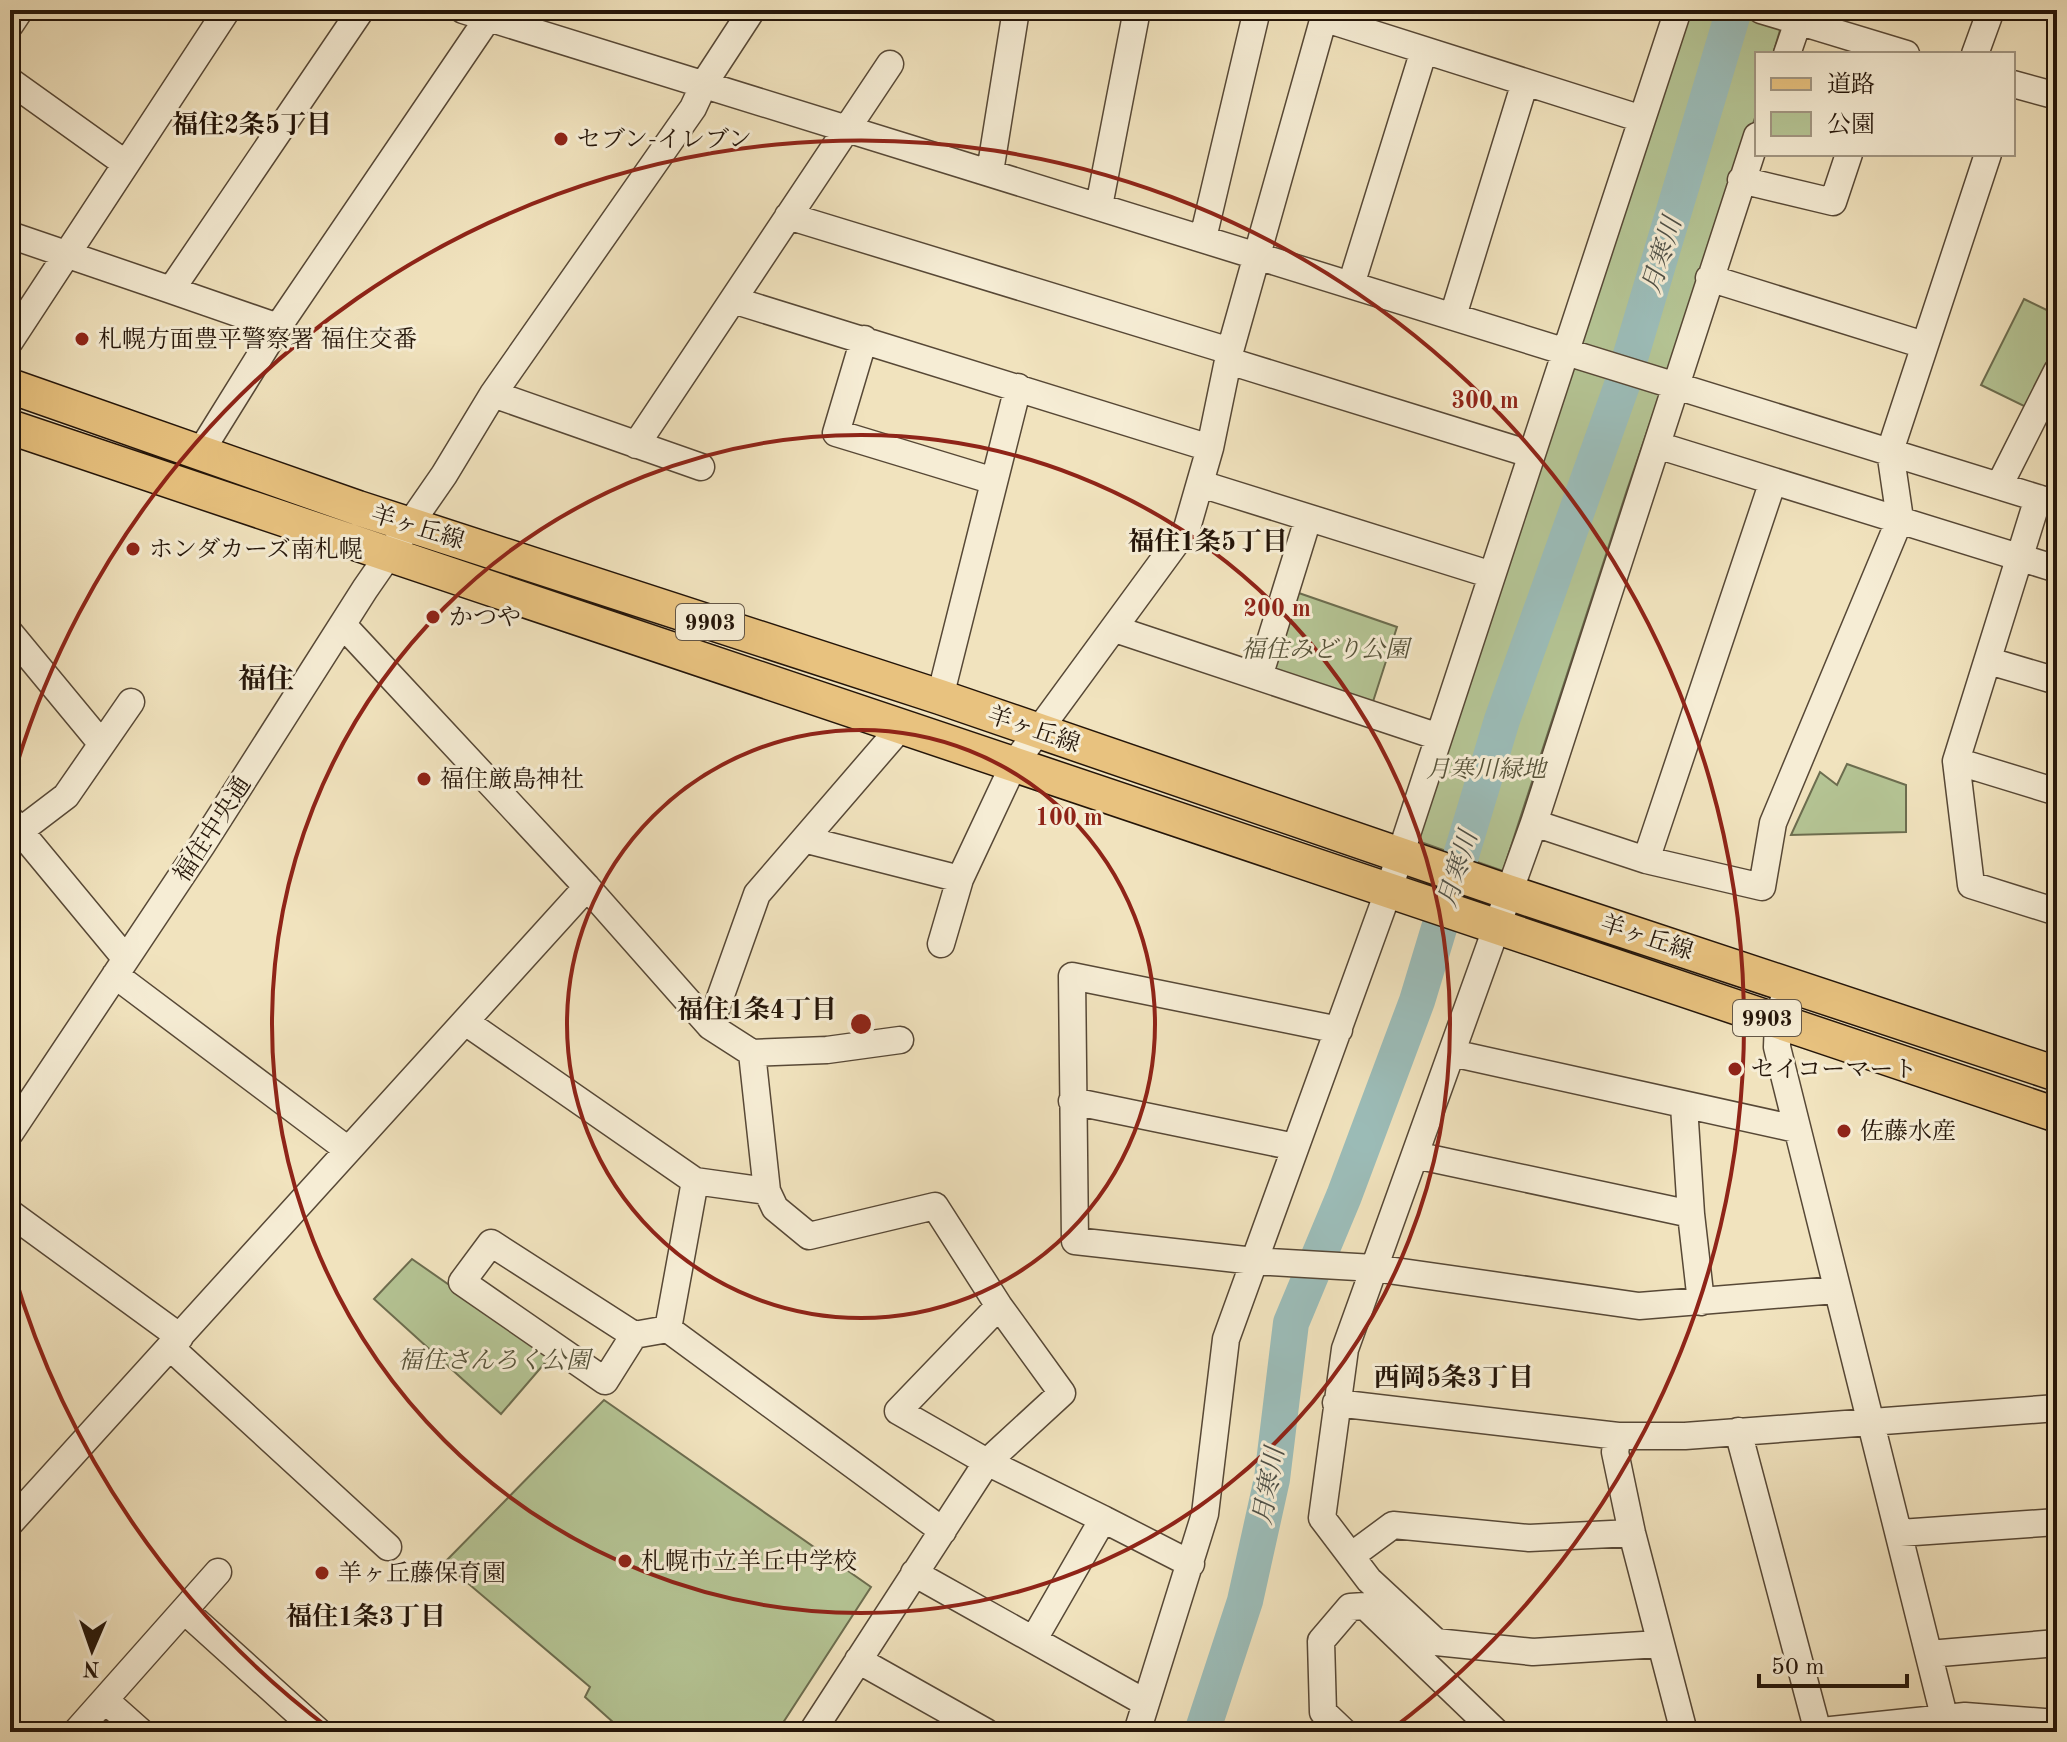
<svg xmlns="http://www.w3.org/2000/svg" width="2067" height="1742" viewBox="0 0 2067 1742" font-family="'Old Standard TT','Noto Serif JP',serif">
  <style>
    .green { fill: #b5c595; stroke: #6c6d4f; stroke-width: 2 }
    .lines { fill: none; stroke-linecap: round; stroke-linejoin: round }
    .river { stroke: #9cbdb9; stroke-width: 36 }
    .minor-casing { stroke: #574836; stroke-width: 29 }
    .major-casing { stroke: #241509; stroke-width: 37 }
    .minor { stroke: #f6edd5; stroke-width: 26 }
    .major { stroke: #e8c27f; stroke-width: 34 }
    .ring { fill: none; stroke: #8f2418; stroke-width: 4 }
    .poi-dot { fill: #8f2418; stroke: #f6edd5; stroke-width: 3 }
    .labels { text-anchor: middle; stroke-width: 6; stroke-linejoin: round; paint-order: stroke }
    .shield { fill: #f6edd5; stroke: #635646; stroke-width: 2 }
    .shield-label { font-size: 22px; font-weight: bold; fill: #241509 }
    .poi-label { font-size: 24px; fill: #241509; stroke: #f6edd5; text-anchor: start }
    .street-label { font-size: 24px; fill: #241509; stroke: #f6edd5 }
    .park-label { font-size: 24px; font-style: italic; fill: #57533a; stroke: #f6edd5 }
    .neighbourhood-label { font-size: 26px; font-weight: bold; fill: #241509; stroke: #f6edd5 }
    .water-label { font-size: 26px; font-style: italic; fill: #4e5047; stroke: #f6edd5 }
    .quarter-label { font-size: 28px; font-weight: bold; fill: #241509; stroke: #f6edd5 }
    .centre { fill: #8f2418; stroke: #f6edd5; stroke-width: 4 }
    .ring-label { font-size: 24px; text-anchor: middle; font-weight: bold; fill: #8f2418; stroke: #f6edd5; stroke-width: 6; stroke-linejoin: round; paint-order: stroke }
  </style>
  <rect width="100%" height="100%" fill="#f1e3be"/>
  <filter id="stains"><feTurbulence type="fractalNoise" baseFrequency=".0025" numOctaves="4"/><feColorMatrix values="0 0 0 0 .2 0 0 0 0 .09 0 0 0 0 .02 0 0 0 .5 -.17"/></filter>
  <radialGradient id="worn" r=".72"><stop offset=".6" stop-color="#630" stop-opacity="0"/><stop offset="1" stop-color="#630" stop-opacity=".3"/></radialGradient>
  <path class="green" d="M 1690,10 L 1786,10 L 1773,54 L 1757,54 L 1757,112 L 1627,490 L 1503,871 L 1412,839 Z
    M 2024,299 L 2057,315 L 2057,350 L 2028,408 L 1981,385 Z
    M 1293,591 L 1397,627 L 1370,711 L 1272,671 Z
    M 1847,764 L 1906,785 L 1906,832 L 1791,835 L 1820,772 L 1837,785 Z
    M 412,1259 L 551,1356 L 501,1414 L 374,1299 Z
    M 604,1400 L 871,1587 L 777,1732 L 624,1732 L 585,1697 L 590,1687 L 444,1563 Z"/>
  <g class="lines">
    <path class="river" d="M 1202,1732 L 1245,1601 L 1272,1479 L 1291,1323 L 1344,1196 L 1417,1001 L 1502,720 L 1622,385 L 1734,10"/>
    <g class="minor-casing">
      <path id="minor" d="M 463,10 L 2057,504
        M 1761,10 L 1906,54
        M 1323,18 L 1642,119
        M 10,25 L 20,10
        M 1787,54 L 1802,10
        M 1975,54 L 1991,10
        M 10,81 L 126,164
        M 2013,84 L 2057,96
        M 990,172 L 1016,10
        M 1741,180 L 1833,202 L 1849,154
        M 1099,206 L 1137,10
        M 788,216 L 1230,351
        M 10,235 L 171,290 L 361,10
        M 1203,238 L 1257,10
        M 1709,278 L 1924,345
        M 1351,285 L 1424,50
        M 171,290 L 278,327
        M 733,300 L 1210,448
        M 1453,316 L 1525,82
        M 864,339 L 836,433 L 994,481
        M 10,341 L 227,10
        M 1229,361 L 1530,454
        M 493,394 L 701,467
        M 636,445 L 890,64
        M 1657,445 L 2057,569
        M 201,451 L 278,327 L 488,18
        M 1201,484 L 1492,575
        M 1999,486 L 2057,371
        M 2038,498 L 1956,761 L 1971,885 L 2057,912
        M 343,625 L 587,887 L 710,1026 L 752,1053
        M 1115,629 L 1439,737
        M 10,633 L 101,743
        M 1989,661 L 2057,681
        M 1259,677 L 1308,519
        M 940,697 L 1018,387
        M 1956,761 L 2057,792
        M 10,819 L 126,959
        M 1534,823 L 1646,860 L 1762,887 L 1773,823 L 1900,519 L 1890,451 L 1988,154
        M 20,831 L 66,796 L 131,702
        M 807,840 L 960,879 L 1014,764 L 1187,528 L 1210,448 L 1230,351 L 1326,10
        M 1646,860 L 1773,481
        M 941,944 L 960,879
        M 115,975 L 348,1150
        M 1788,984 L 1778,1021 L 1777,1047 L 1948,1732
        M 467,1023 L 695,1181
        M 710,1026 L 757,894 L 901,727
        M 1339,1030 L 1072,976 L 1075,1241 L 1254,1261 L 1374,1268 L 1639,1306 L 1836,1290
        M 900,1040 L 827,1050 L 752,1053 L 767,1191 L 695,1181 L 668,1329 L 943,1531
        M 1452,1053 L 1796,1129
        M 1072,1101 L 1295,1147
        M 1684,1106 L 1691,1214
        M 10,1133 L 202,845 L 365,589 L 444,475 L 493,394 L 693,108 L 705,82 L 752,10
        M 1415,1155 L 1691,1214 L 1701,1302
        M 767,1191 L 775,1208 L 809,1236 L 935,1206 L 999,1306 L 1062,1393 L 987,1462 L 812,1732
        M 10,1213 L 180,1337
        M 999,1306 L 898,1411 L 987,1462 L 1103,1519 L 1034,1639
        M 634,1335 L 491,1243 L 462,1282 L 605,1381 L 634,1335 L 668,1329
        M 171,1348 L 388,1547
        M 1336,1403 L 1618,1436 L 1685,1436 L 2057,1408
        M 1738,1431 L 1818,1732
        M 1618,1436 L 1615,1452 L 1632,1533 L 1684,1732
        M 1103,1519 L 1191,1564
        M 10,1523 L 587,887
        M 1900,1533 L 2057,1522
        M 1351,1556 L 1393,1525 L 1529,1538 L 1632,1533
        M 914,1573 L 1146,1703
        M 185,1611 L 319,1732
        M 1659,1644 L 1533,1652 L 1436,1642 L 1369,1580 L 1322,1518 L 1345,1349 L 1534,823 L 1757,136
        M 1929,1654 L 2057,1643
        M 858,1660 L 986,1732
        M 105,1700 L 141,1732
        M 76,1732 L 218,1572
        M 1137,1732 L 1205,1514 L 1226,1339 L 1388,892 L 1678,10
        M 1344,1732 L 1323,1712 L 1321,1641 L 1350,1607 L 1365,1606 L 1496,1732
        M 1812,1732 L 1965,1716 L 2057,1723"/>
    </g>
    <g class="major-casing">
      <path id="major" d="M 10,386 L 358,508 L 940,697 L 1508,892 L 2057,1074
        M 10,427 L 2057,1115"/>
    </g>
    <use href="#minor" class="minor"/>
    <use href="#major" class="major"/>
  </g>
  <g class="ring">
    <circle cx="861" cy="1024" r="294"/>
    <circle cx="861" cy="1024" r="589"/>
    <path d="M330 1729A883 883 0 0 1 10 1260M10 788A883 883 0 1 1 1392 1729"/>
  </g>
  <g class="poi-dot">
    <circle cx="561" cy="139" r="8"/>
    <circle cx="82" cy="339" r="8"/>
    <circle cx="133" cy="549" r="8"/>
    <circle cx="433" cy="617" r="8"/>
    <circle cx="424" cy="779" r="8"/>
    <circle cx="1735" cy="1069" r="8"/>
    <circle cx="1844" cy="1131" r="8"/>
    <circle cx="625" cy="1561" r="8"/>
    <circle cx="322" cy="1573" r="8"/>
  </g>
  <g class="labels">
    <g class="shield">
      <rect x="676" y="604" width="68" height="36" rx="6"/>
      <rect x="1733" y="1000" width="68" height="36" rx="6"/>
    </g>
    <g class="shield-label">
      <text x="710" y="630">9903</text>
      <text x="1767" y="1026">9903</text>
    </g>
    <g class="poi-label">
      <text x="577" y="147">セブン-イレブン</text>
      <text x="98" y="347">札幌方面豊平警察署 福住交番</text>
      <text x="149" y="557">ホンダカーズ南札幌</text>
      <text x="449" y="625">かつや</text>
      <text x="440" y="787">福住厳島神社</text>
      <text x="1751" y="1077">セイコーマート</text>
      <text x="1860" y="1139">佐藤水産</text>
      <text x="641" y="1569">札幌市立羊丘中学校</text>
      <text x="338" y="1581">羊ヶ丘藤保育園</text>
    </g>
    <g class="street-label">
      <text transform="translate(418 527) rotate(17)" y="8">羊ヶ丘線</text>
      <text transform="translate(1034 729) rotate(19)" y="8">羊ヶ丘線</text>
      <text transform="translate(212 829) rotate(-57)" y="8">福住中央通</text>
      <text transform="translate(1647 937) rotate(18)" y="8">羊ヶ丘線</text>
    </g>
    <g class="park-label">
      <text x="1325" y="657">福住みどり公園</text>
      <text x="1486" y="777">月寒川緑地</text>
      <text x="494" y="1368">福住さんろく公園</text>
    </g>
    <g class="neighbourhood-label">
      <text x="252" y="133">福住2条5丁目</text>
      <text x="1208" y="550">福住1条5丁目</text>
      <text x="757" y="1018">福住1条4丁目</text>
      <text x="1454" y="1386">西岡5条3丁目</text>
      <text x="366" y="1625">福住1条3丁目</text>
    </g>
    <g class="water-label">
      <text transform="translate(1661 255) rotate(-73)" y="9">月寒川</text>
      <text transform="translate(1457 869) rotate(-73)" y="9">月寒川</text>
      <text transform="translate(1268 1486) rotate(-80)" y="9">月寒川</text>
    </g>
    <g class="quarter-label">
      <text x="266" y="688">福住</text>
    </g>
  </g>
  <circle cx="861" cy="1024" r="12" class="centre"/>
  <g class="ring-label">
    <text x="1485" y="408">300 m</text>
    <text x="1277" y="616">200 m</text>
    <text x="1069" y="825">100 m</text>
  </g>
  <rect width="2067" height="1742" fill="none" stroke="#f1e3be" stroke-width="40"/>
  <rect x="12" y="12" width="2043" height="1718" fill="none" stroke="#241509" stroke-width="4"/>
  <rect x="20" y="20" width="2027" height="1702" fill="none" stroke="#241509" stroke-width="2"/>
  <rect x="1755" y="52" width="260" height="104" fill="#f6edd5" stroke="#a29783" stroke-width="2"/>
  <rect x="1771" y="78" width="40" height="12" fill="#e8c27f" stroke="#a29783" stroke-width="2"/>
  <text x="1827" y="92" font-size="24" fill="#241509">道路</text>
  <rect x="1771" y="112" width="40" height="24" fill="#b5c595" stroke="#a29783" stroke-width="2"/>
  <text x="1827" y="132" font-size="24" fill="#241509">公園</text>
  <g transform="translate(92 1650) rotate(182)" stroke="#f6edd5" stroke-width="6" paint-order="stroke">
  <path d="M0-6L14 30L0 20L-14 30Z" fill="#241509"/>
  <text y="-12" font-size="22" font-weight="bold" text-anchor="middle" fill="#241509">N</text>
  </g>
  <path d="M1759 1674v12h148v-12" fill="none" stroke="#241509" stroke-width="4"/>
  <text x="1771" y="1674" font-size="24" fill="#241509" stroke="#f6edd5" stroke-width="6" paint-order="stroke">50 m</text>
  <rect width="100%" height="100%" filter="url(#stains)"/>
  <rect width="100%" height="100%" fill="url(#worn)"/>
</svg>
